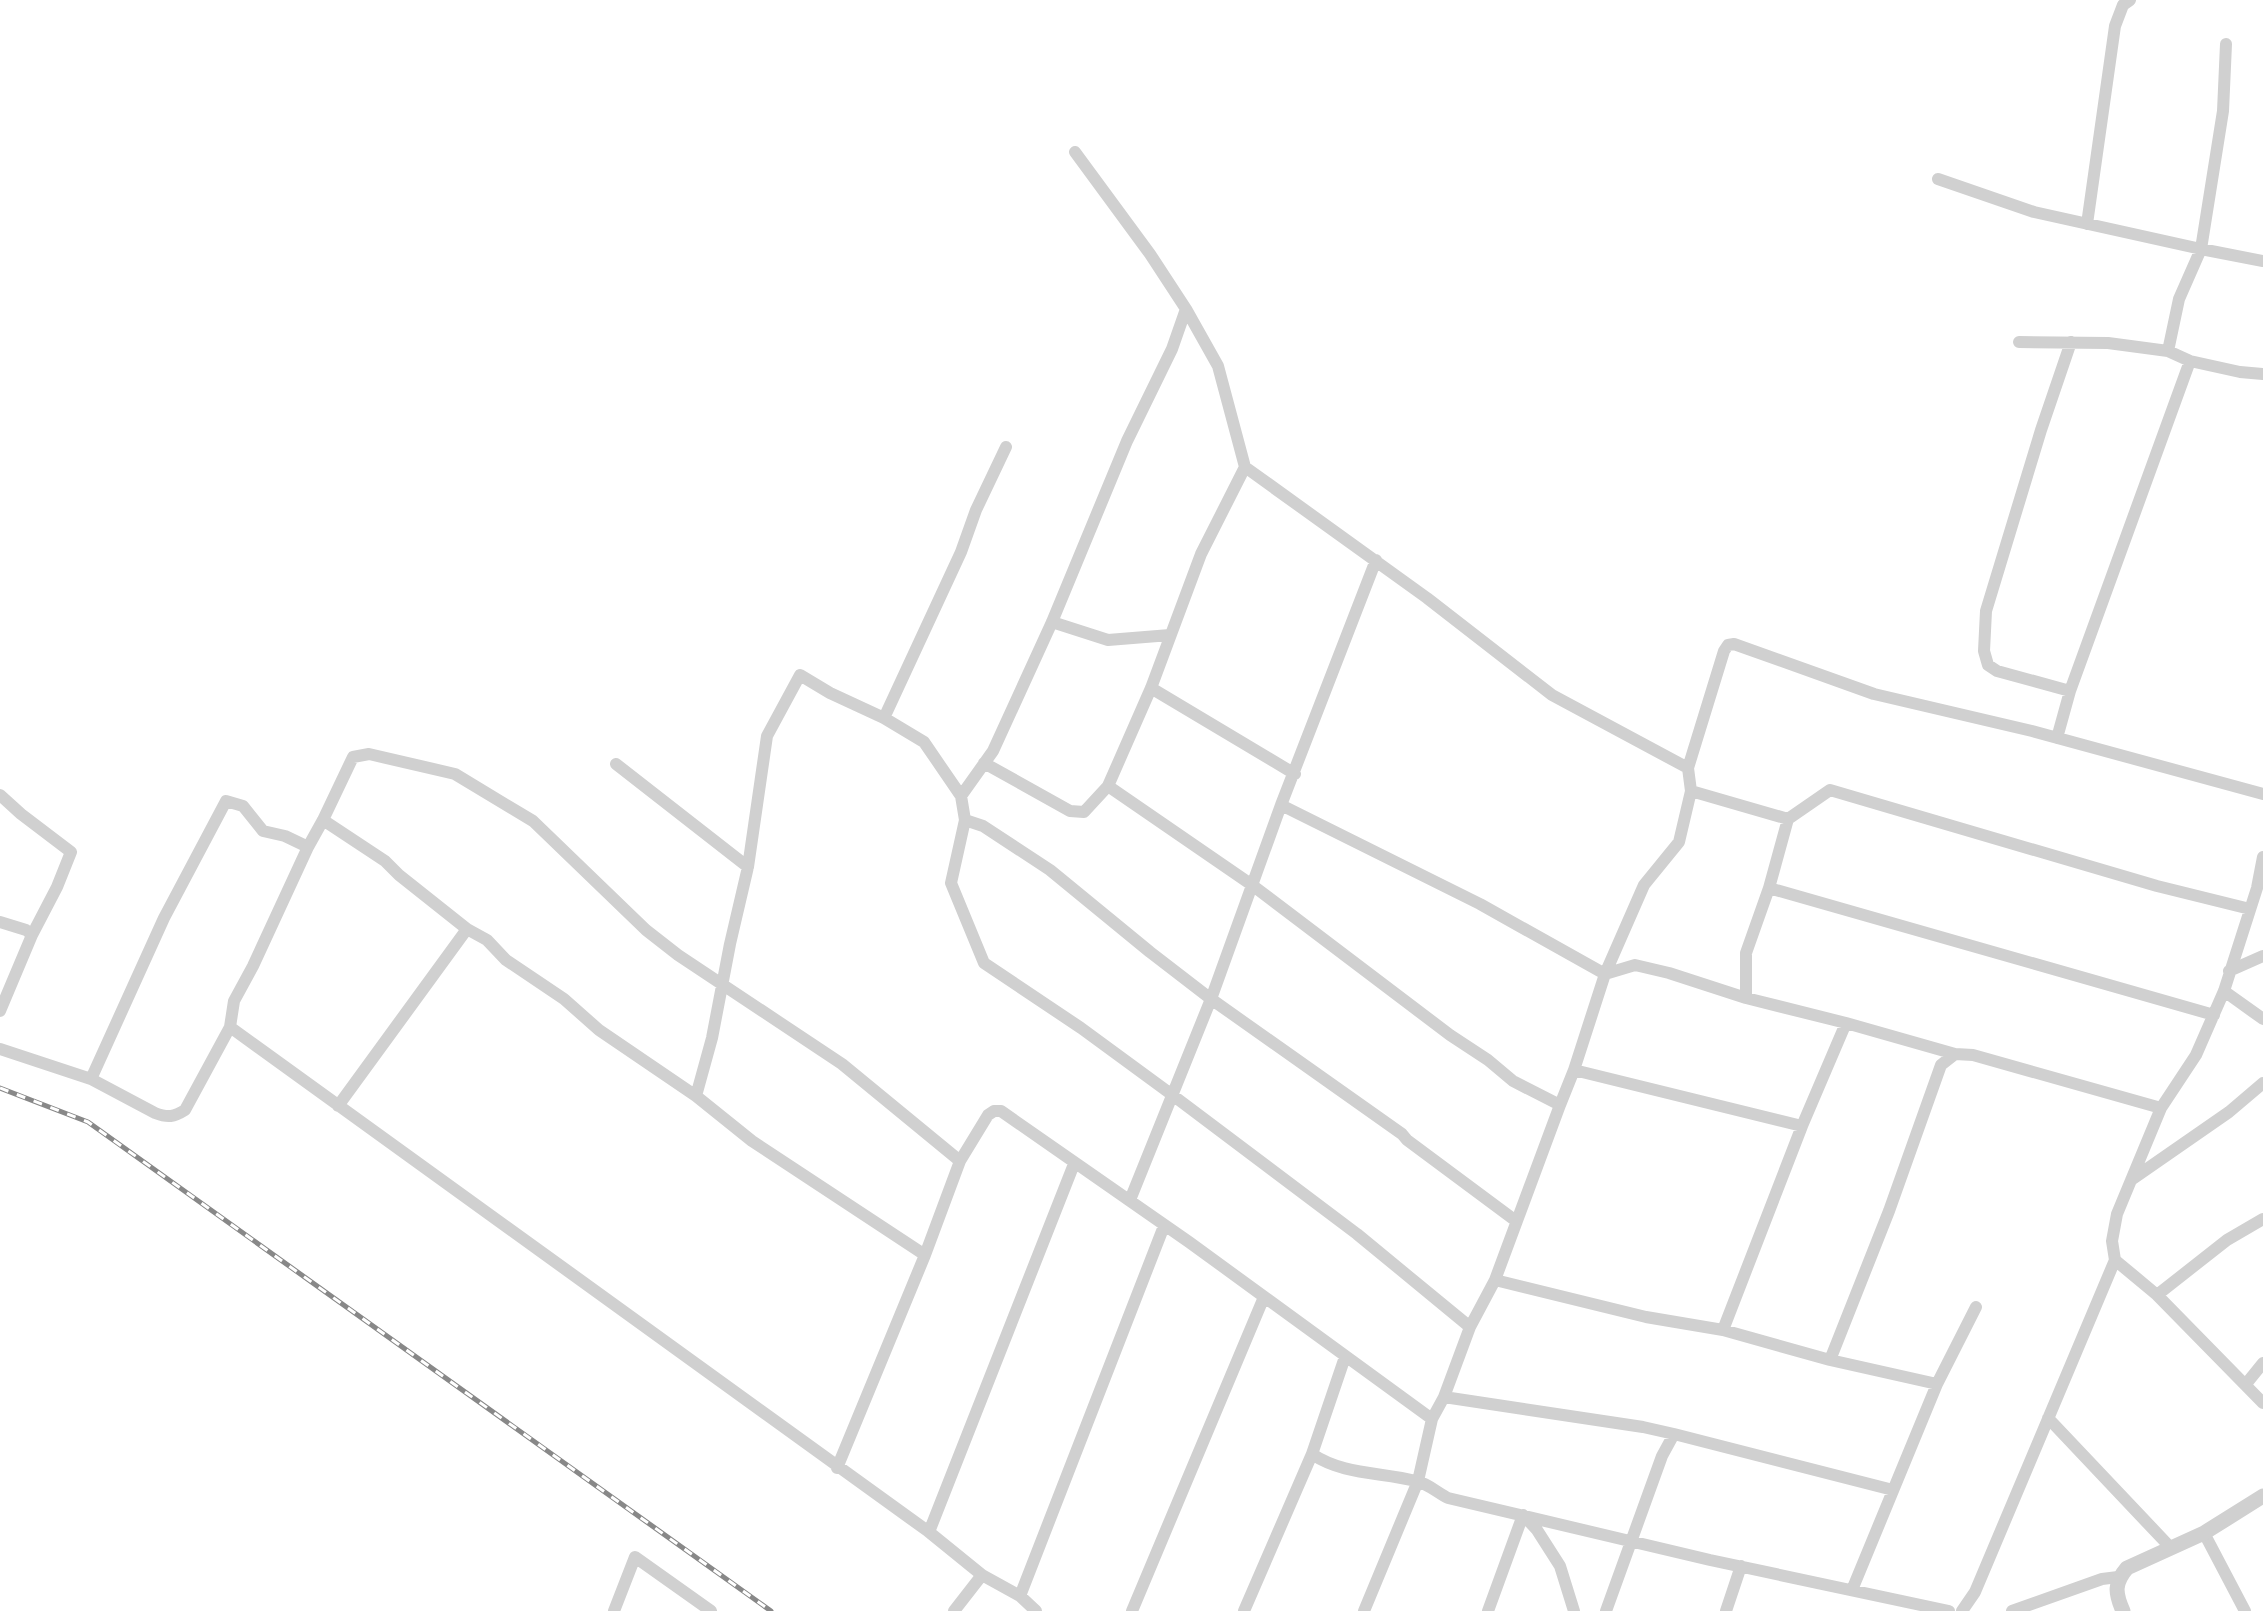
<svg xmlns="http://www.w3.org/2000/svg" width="2263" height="1611" viewBox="0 0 2263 1611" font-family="'Nunito Sans',sans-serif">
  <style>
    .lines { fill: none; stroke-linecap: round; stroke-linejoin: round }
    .minor { stroke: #d0d0d0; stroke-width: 12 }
    .tertiary { stroke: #d0d0d0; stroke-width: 15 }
    .rail-casing { stroke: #888; stroke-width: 5 }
    .rail { stroke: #fff; stroke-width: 3; stroke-dasharray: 9; stroke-linecap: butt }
  </style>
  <rect width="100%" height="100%" fill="#fff"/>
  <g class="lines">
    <path class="minor" d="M 1075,152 L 1150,254 L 1186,309 L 1218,366 L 1245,467 L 1427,598 L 1552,695 L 1688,768
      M 1938,179 L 2034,212 L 2201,249 L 2263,261
      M 2087,224 L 2115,26 L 2123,5 L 2130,0
      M 2019,342 L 2108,343 L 2168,351 L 2190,361 L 2240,372 L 2263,374
      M 2168,351 L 2179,299 L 2201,249 L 2223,111 L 2226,44
      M 1052,622 L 1108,640 L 1170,635
      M 1151,688 L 1295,774
      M 2070,691 L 1997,671 L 1988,665 L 1984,651 L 1986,611 L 2041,430 L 2071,342
      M 884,718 L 961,552 L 976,510 L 1006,447
      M 2057,738 L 2070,691 L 2190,361
      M 984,763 L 1070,811 L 1084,812 L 1108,786 L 1151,688 L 1201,554 L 1245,467
      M 616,764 L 748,867
      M 1108,786 L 1252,885 L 1450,1035 L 1488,1060 L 1513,1081 L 1560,1105 L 1574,1070 L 1802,1126
      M 0,795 L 21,814 L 71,852 L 57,887 L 32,935 L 0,1011
      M 961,796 L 993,751 L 1052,622 L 1127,441 L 1172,349 L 1186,309
      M 1281,805 L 1480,904 L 1605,974 L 1635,965 L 1669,973 L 1746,998 L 1846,1023
      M 1788,819 L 1830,790 L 2157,886 L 2250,909
      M 323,820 L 385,861 L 399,875 L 467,929 L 487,940 L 506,960 L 564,999 L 599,1030 L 696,1096 L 752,1141 L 925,1255
      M 965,820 L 951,883 L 984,963 L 1081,1028 L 1171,1094 L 1357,1234 L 1470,1327
      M 0,922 L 26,930 L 32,935
      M 2229,971 L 2263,956
      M 2224,991 L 2263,1019
      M 1746,998 L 1746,953 L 1769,888
      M 2214,1015 L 1769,888 L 1788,819 L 1691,791 L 1688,768 L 1724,651 L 1728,645 L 1734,644 L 1874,694 L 2032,731 L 2263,794
      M 230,1027 L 929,1532 L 982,1575 L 1020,1596 L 1036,1611
      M 0,1049 L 91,1079 L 155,1113 C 168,1118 174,1117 185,1110 L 230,1027 L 234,1001 L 253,966 L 308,847 L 323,820 L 353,757 L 369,754 L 455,774 L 533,821 L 646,930 L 678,955 L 842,1064 L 960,1161
      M 1574,1070 L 1605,974 L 1644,885 L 1679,842 L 1691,791
      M 91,1079 L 164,918 L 226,801 L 243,806 L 263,831 L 285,836 L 308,847
      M 696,1096 L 712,1038 L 730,944 L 748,867 L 767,736 L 800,675 L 830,693 L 884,718 L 924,742 L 961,796 L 965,820 L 983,826 L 1050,870 L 1150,952 L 1211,999 L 1402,1134 L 1407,1140 L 1516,1221
      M 338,1106 L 467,929
      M 2131,1180 L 2229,1112 L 2263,1083
      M 1130,1200 L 1211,999 L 1281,805 L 1376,560
      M 2115,1260 L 2157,1295 L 2263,1403
      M 1495,1280 L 1646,1317 L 1723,1330 L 1830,1360 L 1937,1384
      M 2157,1295 L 2227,1240 L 2263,1219
      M 1723,1330 L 1802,1126 L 1846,1023 L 1955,1054 L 1973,1055 L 2161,1108
      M 1345,1357 L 1312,1454 C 1343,1475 1381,1472 1416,1481 C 1427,1483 1438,1493 1448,1498 L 1710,1560 L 1949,1611
      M 1830,1360 L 1889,1211 L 1941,1065 L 1955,1054
      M 2246,1384 L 2263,1363
      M 1444,1397 L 1643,1427 L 1674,1434
      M 2048,1418 L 2171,1548
      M 1432,1419 L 1444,1397 L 1470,1327 L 1495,1280 L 1560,1105
      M 837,1468 L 925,1255 L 960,1161 L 988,1115 L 994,1111 L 1001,1111 L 1189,1242 L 1432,1419 L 1418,1481 L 1364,1611
      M 929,1532 L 1074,1164
      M 2204,1533 L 2245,1611
      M 1852,1590 L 1937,1384 L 1976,1307
      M 1020,1596 L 1164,1226
      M 614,1611 L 635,1557 L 711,1611
      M 954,1611 L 982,1575
      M 1132,1611 L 1264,1297
      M 1244,1611 L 1312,1454
      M 1488,1611 L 1523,1515 L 1537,1530 L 1560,1566 L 1574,1611
      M 1606,1611 L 1662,1456 L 1674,1434 L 1893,1490
      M 1726,1611 L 1741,1566
      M 1962,1611 L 1975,1592 L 2115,1260 L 2112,1241 L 2117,1214 L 2161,1108 L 2196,1055 L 2224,991 L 2257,888 L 2263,857
      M 2012,1611 L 2102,1579 L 2118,1577"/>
    <path class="tertiary" d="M 2123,1611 C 2115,1593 2114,1583 2127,1568 L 2204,1533 L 2263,1496"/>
    <g class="rail-casing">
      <path id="rail" d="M 0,1088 L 88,1122 L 771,1611"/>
    </g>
    <use href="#rail" class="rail"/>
  </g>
</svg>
